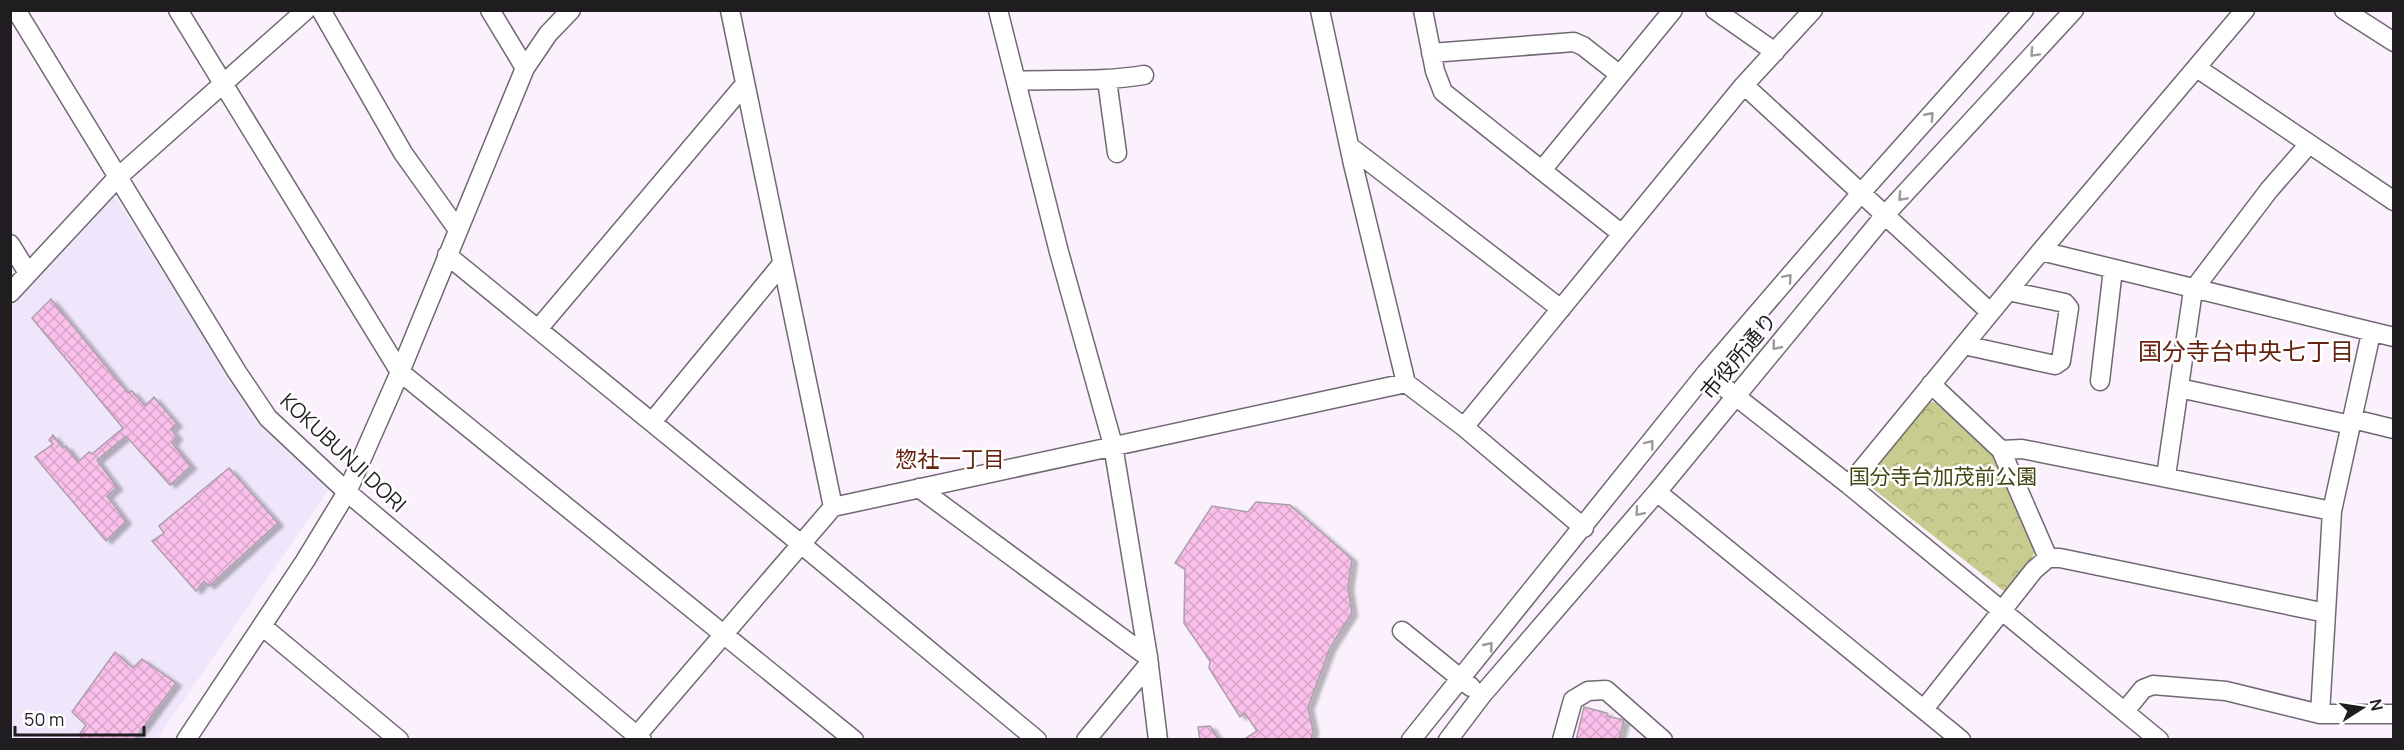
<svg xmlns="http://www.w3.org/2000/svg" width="2404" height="750" viewBox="0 0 2404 750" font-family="Manrope,'Noto Sans JP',sans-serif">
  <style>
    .education { fill: #efe6fb }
    .park { fill: url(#park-crowns) }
    .building { fill: url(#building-cross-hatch); stroke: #aba0a8; stroke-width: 1.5; filter: url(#shadow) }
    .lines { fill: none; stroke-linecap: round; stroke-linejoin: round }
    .minor-casing { stroke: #706872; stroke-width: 21 }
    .minor { stroke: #fff; stroke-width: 18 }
    .oneway { stroke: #9b999b }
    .labels { text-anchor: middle; stroke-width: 5; stroke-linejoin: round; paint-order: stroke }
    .street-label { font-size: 21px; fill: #201d21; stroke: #fff }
    .park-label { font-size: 21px; fill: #444614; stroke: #fff }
    .neighbourhood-label { font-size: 22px; fill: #662311; stroke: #fff }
    .quarter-label { font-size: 24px; fill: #662311; stroke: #fff }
  </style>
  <defs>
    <pattern id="park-crowns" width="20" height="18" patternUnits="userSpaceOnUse" patternTransform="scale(1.5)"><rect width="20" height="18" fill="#c8cc8e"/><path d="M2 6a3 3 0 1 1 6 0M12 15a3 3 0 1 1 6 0" fill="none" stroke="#acaf7a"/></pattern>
    <pattern id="building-cross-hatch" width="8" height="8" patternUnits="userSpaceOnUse" patternTransform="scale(1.5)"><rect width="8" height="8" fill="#fabfea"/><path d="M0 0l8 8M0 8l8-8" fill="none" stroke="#d6a4c8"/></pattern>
    <filter id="shadow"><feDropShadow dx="5.5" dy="3" stdDeviation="1.5" flood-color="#0004"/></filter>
  </defs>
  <rect width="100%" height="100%" fill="#faf1fc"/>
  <path class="education" d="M 114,195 L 264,430 L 329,489 L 157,739 L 11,739 L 10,308 Z"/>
  <path class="park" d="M 1924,402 L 1934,402 L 1994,451 L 2035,552 L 2032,558 L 2005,592 L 1862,480 Z"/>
  <path class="building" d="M 51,299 L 128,393 L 132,391 L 145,406 L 154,397 L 177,424 L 171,429 L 177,437 L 172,443 L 191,466 L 170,485 L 126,436 L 97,460 L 117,487 L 107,496 L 126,521 L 106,541 L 35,457 L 53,444 L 49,440 L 53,435 L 63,448 L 66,446 L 78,462 L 89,452 L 92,454 L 123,428 L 32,318 Z
    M 229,468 L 278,523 L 209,586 L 204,581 L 196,591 L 152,541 L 164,533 L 159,526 Z
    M 1256,502 L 1290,505 L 1352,559 L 1348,587 L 1352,613 L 1330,648 L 1308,707 L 1313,730 L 1311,740 L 1243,740 L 1257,731 L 1245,713 L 1240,717 L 1209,668 L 1210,661 L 1184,623 L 1185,569 L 1175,563 L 1212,506 L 1248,512 Z
    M 115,652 L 133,668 L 142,659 L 176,683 L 134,740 L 85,740 L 79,735 L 86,725 L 72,712 Z
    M 1584,707 L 1607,713 L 1607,716 L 1624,720 L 1619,740 L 1576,740 Z
    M 1210,726 L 1219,740 L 1200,740 L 1198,727 Z"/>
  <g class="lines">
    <g class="minor-casing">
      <path id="minor" d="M 16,10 L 237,372 L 268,418 L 347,492 L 642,740
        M 178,10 L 400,372 L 854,740
        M 321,10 L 403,153 L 458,230
        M 490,10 L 525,68
        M 730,10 L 833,507
        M 998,10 L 1059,252 L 1113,445 L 1148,657 L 1158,740
        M 1320,10 L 1353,164 L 1406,383 L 1464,427 L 1584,528
        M 1423,10 L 1435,71 L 1443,92 L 1622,234
        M 1715,10 L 1775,52
        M 2344,10 L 2394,42
        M 1431,53 L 1574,42 L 1583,46 L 1620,75
        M 2197,68 L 2394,201
        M 1107,80 L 1117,153
        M 1017,81 C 1059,79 1101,82 1144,75
        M 1744,85 L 1990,312
        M 1349,146 L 1561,309
        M 1542,170 L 1673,10
        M 10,244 L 28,273
        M 2041,251 L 2394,337
        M 447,255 L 801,544 L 1037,740
        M 10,293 L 117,178 L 306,10
        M 538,329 L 745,84
        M 1964,345 L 2055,365 L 2061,361 L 2069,308 L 2065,303 L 2008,291
        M 1706,373 L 1849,485 L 2159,740
        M 2100,381 L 2113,269
        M 1931,384 L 2001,450 L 2048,558
        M 2179,388 L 2351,425
        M 2353,419 L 2394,429
        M 652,422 L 782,264
        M 1464,427 L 1744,85 L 1813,10
        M 2001,450 L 2022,449 L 2332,511
        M 2166,476 L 2193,290 L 2269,190 L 2309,144
        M 1849,485 L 2041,251 L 2245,10
        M 919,488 L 1148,657
        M 1657,492 L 1961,740
        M 262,626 L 399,740
        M 1402,631 L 1471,687
        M 1924,709 L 2034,570 L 2048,558 L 2060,558 L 2326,613
        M 2125,711 L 2143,689 L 2153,685 L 2226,691 L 2320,714 L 2394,714
        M 2320,714 L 2332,511 L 2371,333
        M 186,740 L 305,561 L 347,492 L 400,372 L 525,68 L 548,34 L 571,10
        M 633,740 L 833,507 L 1406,383
        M 1086,740 L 1149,664
        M 1411,740 L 1706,373 L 1861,193 L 2024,10
        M 1448,740 L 1482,695 L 1657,492 L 1885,215 L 2074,10
        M 1562,740 L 1573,700 L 1588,691 L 1606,690 L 1663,740"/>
    </g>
    <use href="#minor" class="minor"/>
  </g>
  <defs><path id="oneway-chevron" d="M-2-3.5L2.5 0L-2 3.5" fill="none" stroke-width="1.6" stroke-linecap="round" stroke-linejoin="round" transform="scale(1.5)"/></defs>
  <g class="oneway">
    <use href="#oneway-chevron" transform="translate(2034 53) rotate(133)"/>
    <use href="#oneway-chevron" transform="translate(1930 116) rotate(-48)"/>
    <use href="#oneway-chevron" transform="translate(1902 197) rotate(133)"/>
    <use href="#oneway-chevron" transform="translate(1788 278) rotate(-49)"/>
    <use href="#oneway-chevron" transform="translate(1776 346) rotate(130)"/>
    <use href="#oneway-chevron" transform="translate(1650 444) rotate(-52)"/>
    <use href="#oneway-chevron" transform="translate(1639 512) rotate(131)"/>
    <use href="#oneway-chevron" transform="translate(1489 646) rotate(-51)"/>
  </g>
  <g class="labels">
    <g class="street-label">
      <text transform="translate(1739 356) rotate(-50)" y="7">市役所通り</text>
      <text transform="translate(343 453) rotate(43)" y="7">KOKUBUNJI DORI</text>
    </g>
    <g class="park-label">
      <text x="1943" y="484">国分寺台加茂前公園</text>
    </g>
    <g class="neighbourhood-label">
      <text x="950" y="467">惣社一丁目</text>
    </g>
    <g class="quarter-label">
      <text x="2246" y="360">国分寺台中央七丁目</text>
    </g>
  </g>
  <rect width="2404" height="750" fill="none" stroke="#201d21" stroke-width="24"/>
  <g transform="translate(2362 708) rotate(78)" stroke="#ffffff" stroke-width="4.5" paint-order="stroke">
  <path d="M0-4.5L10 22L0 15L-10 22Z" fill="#201d21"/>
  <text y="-9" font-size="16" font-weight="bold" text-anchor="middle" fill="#201d21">N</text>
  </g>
  <path d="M15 726v9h129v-9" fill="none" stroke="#201d21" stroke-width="3"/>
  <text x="24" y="726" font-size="18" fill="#201d21" stroke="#ffffff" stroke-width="4.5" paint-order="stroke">50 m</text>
</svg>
